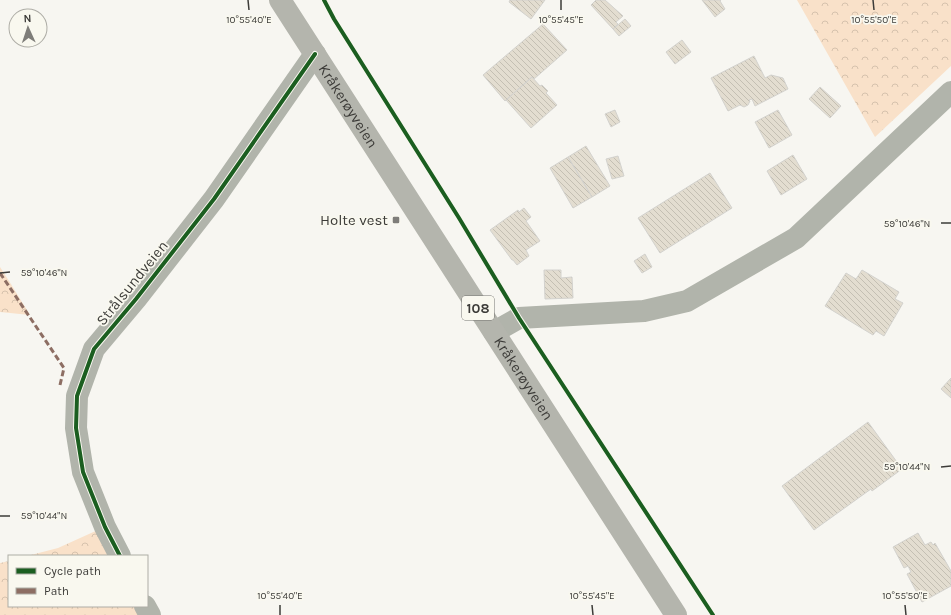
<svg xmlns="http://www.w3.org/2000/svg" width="951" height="615" viewBox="0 0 951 615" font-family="Karla,sans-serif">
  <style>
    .forest { fill: url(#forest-crowns) }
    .building { fill: url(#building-back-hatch); stroke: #d3d2ce }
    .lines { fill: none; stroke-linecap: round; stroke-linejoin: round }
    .street { stroke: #b1b4ab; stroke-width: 22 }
    .primary { stroke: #b4b5ad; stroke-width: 22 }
    .quiet { stroke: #8d6e63; stroke-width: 3; stroke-dasharray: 6 3; stroke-linecap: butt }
    .cycleway-casing { stroke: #f9f8ef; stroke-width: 6 }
    .cycleway { stroke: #1b5e20; stroke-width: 4 }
    .ticks { fill: none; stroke: #3d3c39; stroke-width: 1.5 }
    .poi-dot { fill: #7e7d79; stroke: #f9f8ef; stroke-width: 1.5 }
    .labels { text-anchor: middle; stroke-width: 3.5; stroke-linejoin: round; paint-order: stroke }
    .shield { fill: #f9f8ef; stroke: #757470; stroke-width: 1 }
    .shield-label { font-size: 14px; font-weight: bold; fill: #3d3c39 }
    .street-label { font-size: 15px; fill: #3d3c39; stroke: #f9f8ef }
    .poi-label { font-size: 15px; fill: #3d3c39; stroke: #f9f8ef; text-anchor: end }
    .ticks-label { font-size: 10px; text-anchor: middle; fill: #3d3c39; stroke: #f9f8ef; stroke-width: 3.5; stroke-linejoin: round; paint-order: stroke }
  </style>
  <defs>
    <pattern id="forest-crowns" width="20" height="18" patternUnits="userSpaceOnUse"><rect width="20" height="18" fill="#f9e1c9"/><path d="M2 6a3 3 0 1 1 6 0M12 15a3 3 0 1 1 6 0" fill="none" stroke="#d6c2ad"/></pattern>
    <pattern id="building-back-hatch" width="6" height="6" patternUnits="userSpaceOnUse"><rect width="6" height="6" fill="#e3ddd0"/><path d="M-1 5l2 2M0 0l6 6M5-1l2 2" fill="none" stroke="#c4bfb3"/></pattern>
  </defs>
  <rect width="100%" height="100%" fill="#f7f6f1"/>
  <path class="forest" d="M 797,0 L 951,0 L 951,66 L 875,137 Z
    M 0,267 L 9,281 L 30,315 L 0,312 Z
    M 100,529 L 114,556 L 27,556 L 58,548 Z
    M 9,561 L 9,606 L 139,606 L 143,615 L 0,615 L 0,563 Z"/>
  <path class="building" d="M 510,0 L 545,0 L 531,19 L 509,2 Z
    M 596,0 L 605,0 L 623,16 L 616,22 L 618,24 L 613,29 L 591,5 Z
    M 702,0 L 721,0 L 720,1 L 725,9 L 715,17 Z
    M 625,19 L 631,26 L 619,36 L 613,29 Z
    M 543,24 L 567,50 L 534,79 L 532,77 L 505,101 L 483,75 Z
    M 682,40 L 691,52 L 675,64 L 666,52 Z
    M 754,56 L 765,78 L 771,75 L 783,78 L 788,89 L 755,106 L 752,99 L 749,100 L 750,101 L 748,105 L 744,107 L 740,105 L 728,111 L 711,78 Z
    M 532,77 L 540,86 L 542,85 L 548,91 L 546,93 L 557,105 L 531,128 L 506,100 Z
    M 820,87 L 841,106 L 830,118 L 809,99 Z
    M 615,110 L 620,122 L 611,127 L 605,114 Z
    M 778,110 L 792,135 L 769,148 L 755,122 Z
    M 586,146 L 610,186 L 592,197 L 568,157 Z
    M 793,155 L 807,179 L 781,195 L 767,171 Z
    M 618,156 L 624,176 L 612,179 L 606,159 Z
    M 568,157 L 592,197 L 573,208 L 550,168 Z
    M 710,173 L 732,208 L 660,253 L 638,218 Z
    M 524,208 L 531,217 L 526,221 L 540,241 L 526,250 L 529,256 L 517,265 L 513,260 L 512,260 L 490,230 L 518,210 L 519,212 Z
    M 645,254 L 652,267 L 642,273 L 634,261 Z
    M 544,270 L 561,270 L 561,278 L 572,277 L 573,298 L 545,299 Z
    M 862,270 L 899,292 L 895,299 L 903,303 L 884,336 L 876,331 L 873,335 L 825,306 L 846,273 L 856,279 Z
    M 951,378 L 951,398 L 941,389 Z
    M 868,422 L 902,469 L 872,491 L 871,489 L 814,530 L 782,486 Z
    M 918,533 L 925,545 L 931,542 L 933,545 L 935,543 L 951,571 L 951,586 L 922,602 L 907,574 L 911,572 L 908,566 L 904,568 L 893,547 Z"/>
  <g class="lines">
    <path class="street" d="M 494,332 L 519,318 L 644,311 L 687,301 L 796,238 L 951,92
      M 120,556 L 105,527 L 83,472 L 76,428 L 77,396 L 94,349 L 136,299 L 214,199 L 315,54
      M 145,606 L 150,615"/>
    <path class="primary" id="s1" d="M 280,0 L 676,615"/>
    <path class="quiet" d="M 0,273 L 64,368 L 60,385"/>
    <g class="cycleway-casing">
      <path id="cycleway" d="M 324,0 L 334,19 L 459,218 L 519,318 L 713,615
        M 120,556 L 105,527 L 83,472 L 76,428 L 77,396 L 94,349 L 136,299 L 214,199 L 315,54"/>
    </g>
    <use href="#cycleway" class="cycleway"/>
  </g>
  <path class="ticks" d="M 248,0 L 249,10M 561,0 L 561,10M 873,0 L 874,10M 941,223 L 951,223M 0,273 L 10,272M 941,467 L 951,466M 0,516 L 10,516M 280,605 L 280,615M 592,605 L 593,615M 905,605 L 906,615"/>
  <rect class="poi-dot" x="392" y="216" width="8" height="8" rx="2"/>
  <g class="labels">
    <rect class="shield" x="462" y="296" width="32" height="24" rx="3"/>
    <g class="shield-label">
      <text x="478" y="313">108</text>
    </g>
    <g class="street-label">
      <text dy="5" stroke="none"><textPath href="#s1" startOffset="126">Kråkerøyveien</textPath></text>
      <text transform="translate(132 283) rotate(-51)" y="5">Strålsundveien</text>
      <text dy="5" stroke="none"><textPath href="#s1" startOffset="450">Kråkerøyveien</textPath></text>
    </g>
    <g class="poi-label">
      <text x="388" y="225">Holte vest</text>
    </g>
  </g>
  <g class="ticks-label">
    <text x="249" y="23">10°55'40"E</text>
    <text x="561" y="23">10°55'45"E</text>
    <text x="874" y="23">10°55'50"E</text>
    <text x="907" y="227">59°10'46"N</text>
    <text x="44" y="276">59°10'46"N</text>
    <text x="907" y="470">59°10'44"N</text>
    <text x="44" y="519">59°10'44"N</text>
    <text x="280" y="599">10°55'40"E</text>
    <text x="592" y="599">10°55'45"E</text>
    <text x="905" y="599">10°55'50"E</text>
  </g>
  <rect x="8" y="555" width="140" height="52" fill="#f9f8ef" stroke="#aeada6"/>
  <rect x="16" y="568" width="20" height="6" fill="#1b5e20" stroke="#aeada6"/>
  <text x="44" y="575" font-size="12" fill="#3d3c39">Cycle path</text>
  <rect x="16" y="588" width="20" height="6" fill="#8d6e63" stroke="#aeada6"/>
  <text x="44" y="595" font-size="12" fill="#3d3c39">Path</text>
  <g transform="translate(28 28) rotate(357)"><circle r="19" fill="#f9f8ef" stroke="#aeada6"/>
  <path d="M0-3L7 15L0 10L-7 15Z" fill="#7e7d79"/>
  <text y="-6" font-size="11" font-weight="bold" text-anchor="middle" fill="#3d3c39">N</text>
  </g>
</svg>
